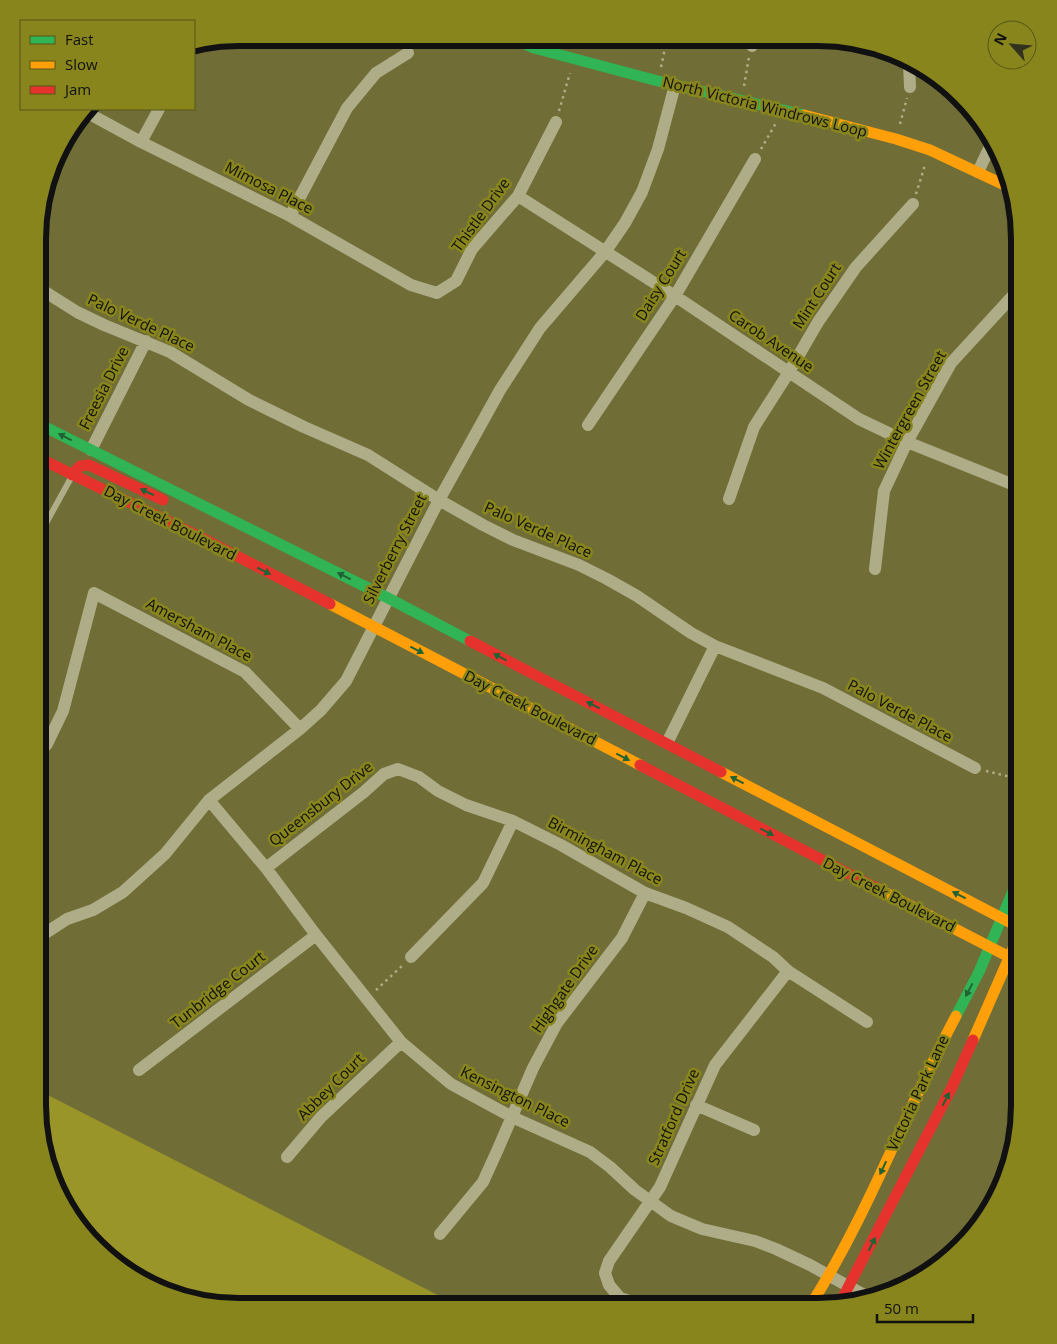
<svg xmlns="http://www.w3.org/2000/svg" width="1057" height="1344" viewBox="0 0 1057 1344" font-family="'Open Sans',sans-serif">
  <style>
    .green { fill: #9a9528 }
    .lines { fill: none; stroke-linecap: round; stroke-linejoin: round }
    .path { stroke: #aead88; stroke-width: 2.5; stroke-dasharray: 2.5 4; stroke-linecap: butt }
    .lane { stroke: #aead88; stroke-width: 6 }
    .street { stroke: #aead88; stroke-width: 12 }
    .fast { stroke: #30b455; stroke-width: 11 }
    .slow { stroke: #ff9f0a; stroke-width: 11 }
    .jam { stroke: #e5322d; stroke-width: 11 }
    .oneway { fill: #206233 }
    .labels { text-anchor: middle; stroke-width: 5; stroke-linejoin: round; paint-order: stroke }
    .street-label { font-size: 15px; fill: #111; stroke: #88851d }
    .rim { fill: none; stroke: #111; stroke-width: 6 }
  </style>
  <rect width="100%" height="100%" fill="#706e36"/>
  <path class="green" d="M 38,1090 L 459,1306 L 226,1306 L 175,1296 L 127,1273 L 64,1205 L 44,1157 L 38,1105 Z"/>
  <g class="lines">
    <path class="path" d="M 416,46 L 425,38
      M 661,67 L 667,39
      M 744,86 L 749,57
      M 559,111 L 570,73
      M 900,124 L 907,98
      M 761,149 L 776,123
      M 916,194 L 925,165
      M 986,771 L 1019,779
      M 376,990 L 403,965"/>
    <path class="lane" d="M 39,536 L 72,476"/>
    <path class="street" d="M 752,46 L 753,39
      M 909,64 L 910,87
      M 86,112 L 141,142 L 290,216 L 411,285 L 437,293 L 456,281 L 472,249 L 518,196 L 556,122
      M 141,142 L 159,109
      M 978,172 L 993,140
      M 518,196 L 675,296 L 859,419 L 907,442 L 1019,487
      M 290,216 L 347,108 L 376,73 L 408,53
      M 39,288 L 77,312 L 104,325 L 170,352 L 249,400 L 304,427 L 368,455 L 439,500 L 483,525 L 513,540 L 579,565 L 607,579 L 637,596 L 691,633 L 715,646 L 823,688 L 975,768
      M 588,425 L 675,296 L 755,159
      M 91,450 L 146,341
      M 729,499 L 754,427 L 789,372 L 818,322 L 856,267 L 913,204
      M 875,569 L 884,491 L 907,442 L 951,363 L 1019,289
      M 667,743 L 715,646
      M 38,754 L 47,744 L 63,711 L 94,593 L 245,672 L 300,729
      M 209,800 L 266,868 L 316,935 L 401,1042 L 451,1084 L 512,1117 L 590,1152 L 610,1167 L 635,1190 L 671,1216 L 702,1229 L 755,1241 L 776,1249 L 810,1265 L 866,1296
      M 266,868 L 364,792 L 384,774 L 398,769 L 419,777 L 438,791 L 466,805 L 513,821 L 561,845 L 645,893 L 686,908 L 728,927 L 773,957 L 788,971 L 867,1022
      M 38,938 L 67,919 L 93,910 L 123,892 L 165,854 L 209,800 L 300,729 L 321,710 L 346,681 L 439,500 L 500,390 L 540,328 L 605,252 L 625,223 L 642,192 L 658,149 L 675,85
      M 411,957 L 483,883 L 513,821
      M 139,1070 L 316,935
      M 696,1105 L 754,1130
      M 287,1157 L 321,1117 L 401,1042
      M 440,1234 L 483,1182 L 498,1149 L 533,1068 L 557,1023 L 622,938 L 645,893
      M 644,1306 L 620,1298 L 609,1285 L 605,1273 L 609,1261 L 660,1187 L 715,1065 L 788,971"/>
    <path class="fast" d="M 512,38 L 534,48 L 658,81 L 804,115
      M 39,424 L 388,598 L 470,641
      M 956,1016 L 979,972 L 1019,877"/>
    <path class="slow" d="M 804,115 L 896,139 L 930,150 L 1013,189
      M 330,604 L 640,765
      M 721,772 L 1019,927
      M 876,888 L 1019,962
      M 973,1040 L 1019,935
      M 810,1306 C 868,1215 905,1112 956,1016"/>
    <path class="jam" d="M 39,458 L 202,538 L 330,604
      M 72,475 L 80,466 L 89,465 L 163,500
      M 470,641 L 721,772
      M 640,765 L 876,888
      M 840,1303 L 952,1087 L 973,1040"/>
  </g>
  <defs><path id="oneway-solid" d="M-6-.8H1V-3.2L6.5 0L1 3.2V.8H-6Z" transform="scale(1.25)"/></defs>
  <g class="oneway">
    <use href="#oneway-solid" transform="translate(65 437) rotate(-153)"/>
    <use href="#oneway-solid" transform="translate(147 492) rotate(-155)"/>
    <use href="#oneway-solid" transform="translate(264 571) rotate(27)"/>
    <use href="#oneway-solid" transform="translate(344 576) rotate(-153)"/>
    <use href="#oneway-solid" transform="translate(417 650) rotate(27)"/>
    <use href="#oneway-solid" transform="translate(500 657) rotate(-152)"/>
    <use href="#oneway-solid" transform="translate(593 705) rotate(-153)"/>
    <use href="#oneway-solid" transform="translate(623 757) rotate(27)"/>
    <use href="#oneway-solid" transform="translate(737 780) rotate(-153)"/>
    <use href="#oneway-solid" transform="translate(767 832) rotate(27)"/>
    <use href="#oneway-solid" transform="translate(959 895) rotate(-153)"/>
    <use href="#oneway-solid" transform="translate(969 990) rotate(118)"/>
    <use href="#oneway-solid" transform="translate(946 1099) rotate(-63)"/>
    <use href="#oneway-solid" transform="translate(883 1168) rotate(115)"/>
    <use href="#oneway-solid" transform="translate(872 1244) rotate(-63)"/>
  </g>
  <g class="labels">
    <g class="street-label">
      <text transform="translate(765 107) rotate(14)" y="5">North Victoria Windrows Loop</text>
      <text transform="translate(269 188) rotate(27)" y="5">Mimosa Place</text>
      <text transform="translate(481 215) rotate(-54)" y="5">Thistle Drive</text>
      <text transform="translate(661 285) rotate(-58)" y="5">Daisy Court</text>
      <text transform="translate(817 296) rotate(-57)" y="5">Mint Court</text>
      <text transform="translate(141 323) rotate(25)" y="5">Palo Verde Place</text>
      <text transform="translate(771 341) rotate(34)" y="5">Carob Avenue</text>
      <text transform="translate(104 388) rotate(-63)" y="5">Freesia Drive</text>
      <text transform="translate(910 410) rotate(-61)" y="5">Wintergreen Street</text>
      <text transform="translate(170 523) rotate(27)" y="5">Day Creek Boulevard</text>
      <text transform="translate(538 530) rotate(24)" y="5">Palo Verde Place</text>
      <text transform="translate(395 549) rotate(-63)" y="5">Silverberry Street</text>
      <text transform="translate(199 630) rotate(28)" y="5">Amersham Place</text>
      <text transform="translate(530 708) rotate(27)" y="5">Day Creek Boulevard</text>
      <text transform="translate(900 711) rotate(28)" y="5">Palo Verde Place</text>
      <text transform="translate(321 804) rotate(-38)" y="5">Queensbury Drive</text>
      <text transform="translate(605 851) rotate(28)" y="5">Birmingham Place</text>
      <text transform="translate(889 895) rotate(27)" y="5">Day Creek Boulevard</text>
      <text transform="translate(565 989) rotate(-55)" y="5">Highgate Drive</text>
      <text transform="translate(218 990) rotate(-38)" y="5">Tunbridge Court</text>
      <text transform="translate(331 1087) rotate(-45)" y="5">Abbey Court</text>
      <text transform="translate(918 1093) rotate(-65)" y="5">Victoria Park Lane</text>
      <text transform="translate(515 1097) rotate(26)" y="5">Kensington Place</text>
      <text transform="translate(674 1117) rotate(-66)" y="5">Stratford Drive</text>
    </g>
  </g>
  <path d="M0 0H1057V1344H0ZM239 46H818A193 193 0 0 1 1011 239V1105A193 193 0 0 1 818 1298H239A193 193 0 0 1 46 1105V239A193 193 0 0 1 239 46Z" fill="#88851d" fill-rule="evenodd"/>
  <path class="rim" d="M239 46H818A193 193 0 0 1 1011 239V1105A193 193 0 0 1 818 1298H239A193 193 0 0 1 46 1105V239A193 193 0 0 1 239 46Z"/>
  <rect x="20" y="20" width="175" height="90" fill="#88851d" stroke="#585718"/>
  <rect x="30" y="36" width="25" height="8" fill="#30b455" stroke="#585718"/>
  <text x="65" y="45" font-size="15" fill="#111111">Fast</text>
  <rect x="30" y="61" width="25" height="8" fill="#ff9f0a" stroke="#585718"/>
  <text x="65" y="70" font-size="15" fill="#111111">Slow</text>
  <rect x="30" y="86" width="25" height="8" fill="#e5322d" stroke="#585718"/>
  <text x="65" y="95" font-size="15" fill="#111111">Jam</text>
  <g transform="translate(1012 45) rotate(297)"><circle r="24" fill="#88851d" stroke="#585718"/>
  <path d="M0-4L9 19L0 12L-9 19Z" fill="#32321e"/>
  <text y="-8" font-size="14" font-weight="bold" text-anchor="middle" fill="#111111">N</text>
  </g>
  <path d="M877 1314v8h96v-8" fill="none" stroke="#111111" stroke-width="2.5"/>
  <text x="884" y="1314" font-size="15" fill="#111111" stroke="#88851d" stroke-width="4" paint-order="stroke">50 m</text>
</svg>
